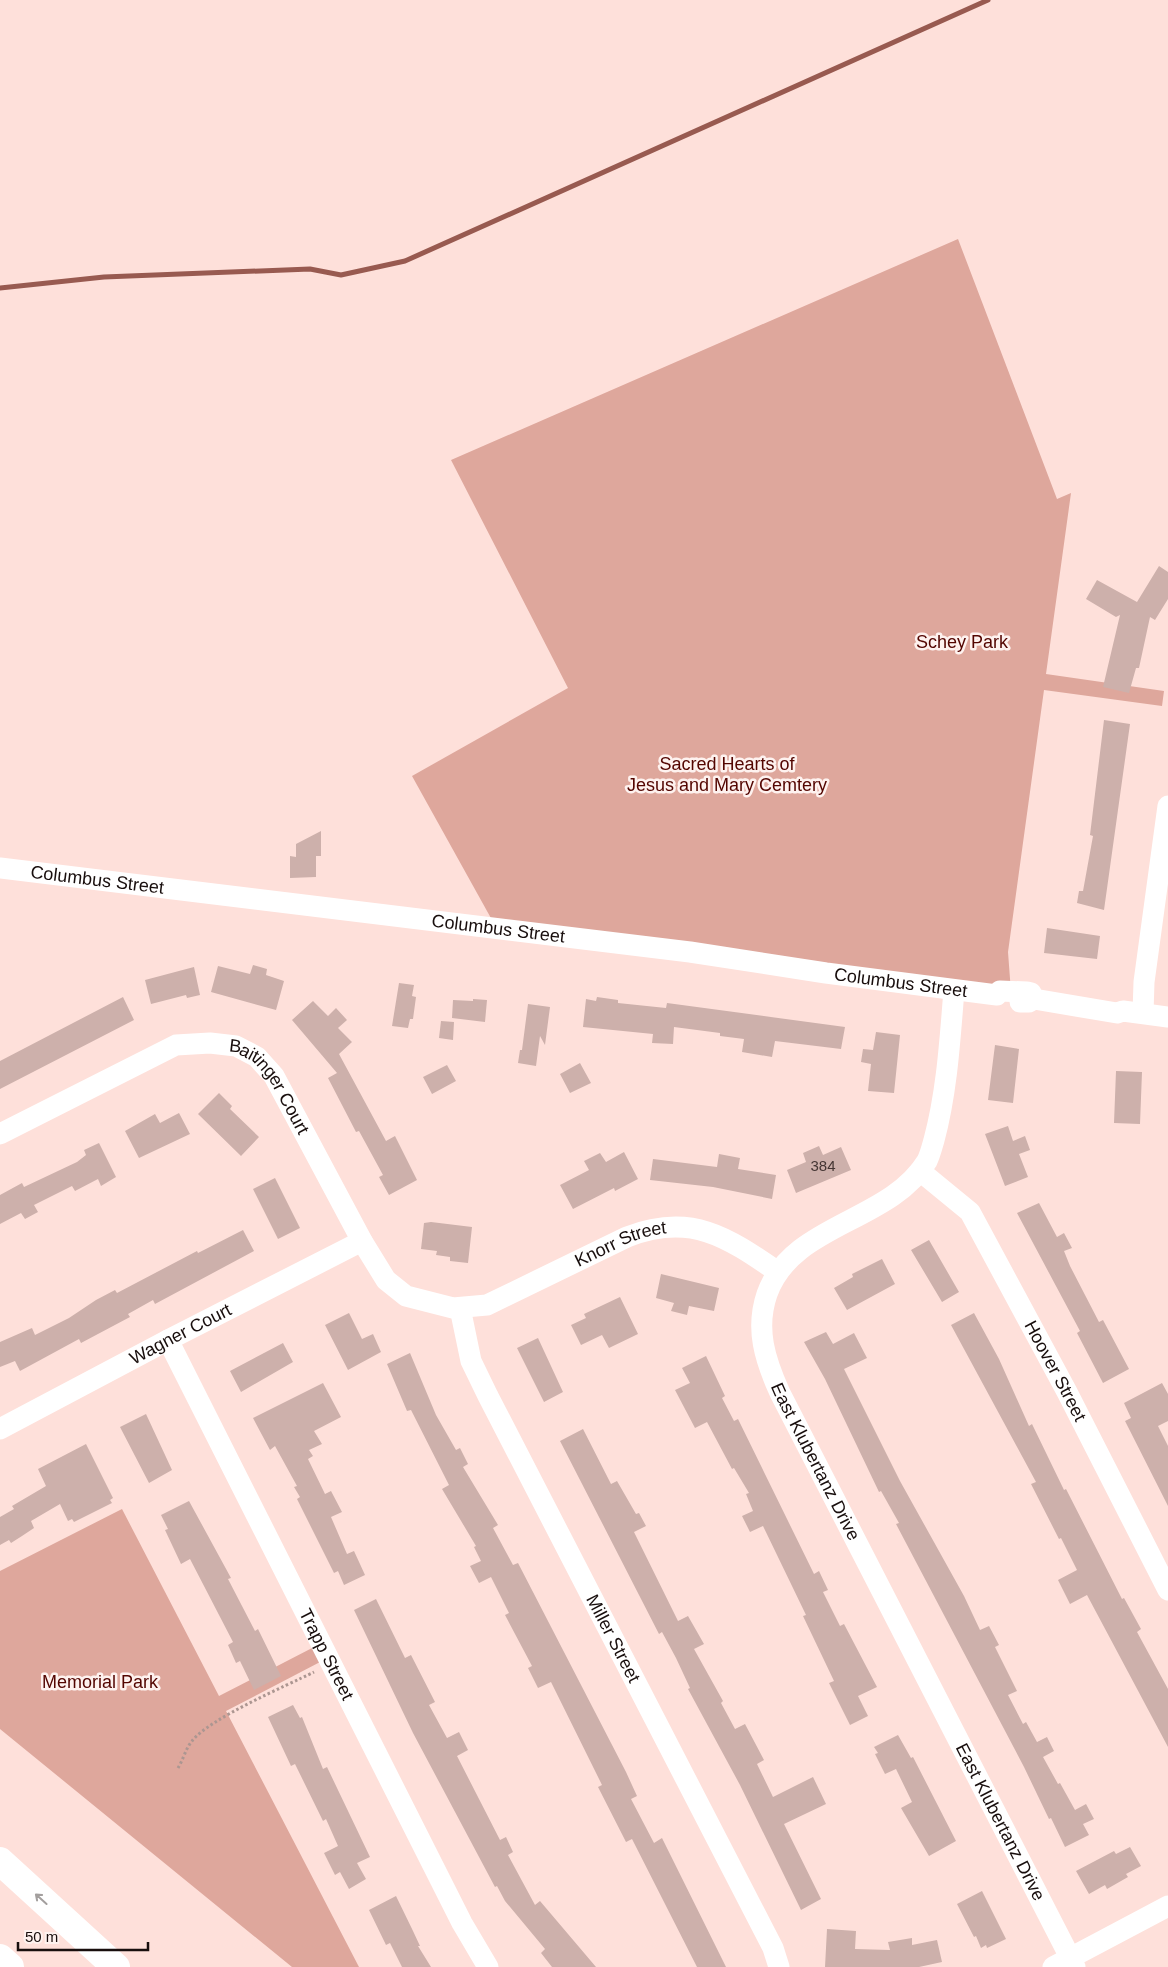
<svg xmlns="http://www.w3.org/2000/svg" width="1168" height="1967" viewBox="0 0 1168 1967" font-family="Arial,sans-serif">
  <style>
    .green { fill: #dea79c }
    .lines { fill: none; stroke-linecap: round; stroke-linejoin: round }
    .stream { stroke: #985a50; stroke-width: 5 }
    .building { fill: #cdb0ab }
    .path { stroke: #ac9691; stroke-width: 3; stroke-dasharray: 2.5 2.5; stroke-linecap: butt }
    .minor { stroke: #fff; stroke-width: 21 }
    .motorway { stroke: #fff; stroke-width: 28 }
    .oneway { stroke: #a39f9e }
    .labels { text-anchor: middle; stroke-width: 5; stroke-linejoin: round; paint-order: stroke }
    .number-label { font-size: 15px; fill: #453634 }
    .park-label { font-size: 18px; fill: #530500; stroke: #fef2ef }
    .street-label { font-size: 18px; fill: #180e0d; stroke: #fef2ef }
  </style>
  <rect width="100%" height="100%" fill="#fee0da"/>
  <path class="green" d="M 958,239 L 1057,499 L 1071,493 L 1046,674 L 1164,691 L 1162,706 L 1044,690 L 1008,952 L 1011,992 L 497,929 L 412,776 L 568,688 L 451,460 Z
    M 122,1509 L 219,1696 L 314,1647 L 322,1661 L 226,1711 L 359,1967 L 292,1967 L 0,1729 L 0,1571 Z"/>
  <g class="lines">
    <path class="stream" d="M 0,288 L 104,277 L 310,269 L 341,275 L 405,261 L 988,0"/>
  </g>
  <path class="building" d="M 1159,566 L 1168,572 L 1168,599 L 1155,620 L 1150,617 L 1139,668 L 1136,668 L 1129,693 L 1103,687 L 1120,615 L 1116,617 L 1086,599 L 1097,580 L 1137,602 Z
    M 1104,720 L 1130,724 L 1104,910 L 1077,903 L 1079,891 L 1083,891 L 1093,836 L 1090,835 Z
    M 321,831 L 321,856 L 316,856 L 316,877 L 290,878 L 290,856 L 296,857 L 296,844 Z
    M 1047,928 L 1100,936 L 1097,959 L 1044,953 Z
    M 253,965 L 267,969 L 266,975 L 284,981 L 276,1010 L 211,992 L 218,966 L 250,974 Z
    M 194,967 L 200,995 L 187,998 L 186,995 L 151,1004 L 145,980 Z
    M 399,983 L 414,985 L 412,996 L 416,997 L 413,1019 L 410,1019 L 408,1028 L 392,1026 Z
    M 123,997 L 134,1020 L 0,1089 L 0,1061 Z
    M 597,997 L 618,1000 L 618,1003 L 666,1008 L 667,1003 L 845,1027 L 841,1049 L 775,1041 L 772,1057 L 742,1052 L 744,1039 L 720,1036 L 720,1033 L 674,1027 L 673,1044 L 652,1043 L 653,1034 L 583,1027 L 586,999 L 596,1001 Z
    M 473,999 L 487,1000 L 485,1022 L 452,1018 L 453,1000 L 473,1001 Z
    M 313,1001 L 328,1016 L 336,1008 L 347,1020 L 338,1028 L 352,1042 L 339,1054 L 386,1141 L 395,1136 L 417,1180 L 389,1195 L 379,1177 L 383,1175 L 359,1131 L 356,1132 L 328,1078 L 337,1073 L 292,1020 Z
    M 528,1004 L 550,1007 L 545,1045 L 540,1036 L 536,1066 L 518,1063 L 520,1050 L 522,1050 Z
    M 441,1021 L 454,1022 L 453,1040 L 439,1038 Z
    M 876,1032 L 900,1035 L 894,1093 L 868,1091 L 871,1064 L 861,1062 L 863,1049 L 873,1050 Z
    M 995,1045 L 1019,1049 L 1013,1103 L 988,1100 Z
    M 580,1063 L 591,1083 L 570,1093 L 560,1074 Z
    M 447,1065 L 456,1081 L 432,1094 L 423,1077 Z
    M 1116,1071 L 1142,1072 L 1140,1124 L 1114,1123 Z
    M 219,1093 L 232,1106 L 230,1109 L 259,1137 L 241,1156 L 198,1114 Z
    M 179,1113 L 190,1134 L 139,1158 L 125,1131 L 155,1114 L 160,1123 Z
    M 1008,1126 L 1013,1141 L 1025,1136 L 1030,1150 L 1019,1154 L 1028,1177 L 1005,1186 L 985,1134 Z
    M 99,1143 L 116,1177 L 101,1186 L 98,1179 L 75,1191 L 72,1186 L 34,1205 L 38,1212 L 25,1219 L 21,1213 L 0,1224 L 0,1195 L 22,1183 L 24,1187 L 77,1162 L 86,1155 L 84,1150 Z
    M 819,1146 L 823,1155 L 841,1147 L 851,1170 L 796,1193 L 787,1170 L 806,1162 L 803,1153 Z
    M 624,1152 L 638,1179 L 615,1191 L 614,1188 L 573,1209 L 560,1185 L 589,1170 L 584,1161 L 600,1153 L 606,1162 Z
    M 719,1154 L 740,1158 L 738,1169 L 776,1175 L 772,1199 L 713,1187 L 650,1180 L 653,1159 L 717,1167 Z
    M 275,1178 L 300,1228 L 278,1239 L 253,1189 Z
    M 1039,1203 L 1057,1237 L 1064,1233 L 1072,1248 L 1064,1251 L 1070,1266 L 1099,1322 L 1103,1320 L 1129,1369 L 1103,1383 L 1077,1333 L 1080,1331 L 1017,1213 Z
    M 431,1222 L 472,1227 L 468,1263 L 450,1261 L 450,1257 L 436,1255 L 437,1251 L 421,1249 L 424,1223 Z
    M 243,1230 L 254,1251 L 155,1304 L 153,1300 L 128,1314 L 130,1317 L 81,1343 L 79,1339 L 20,1371 L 15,1361 L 0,1367 L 0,1342 L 32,1328 L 35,1335 L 69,1318 L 96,1300 L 115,1290 L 117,1293 L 197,1251 L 198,1253 Z
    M 929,1240 L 959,1292 L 942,1302 L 911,1250 Z
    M 882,1259 L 895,1284 L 847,1310 L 834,1288 L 853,1277 L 852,1274 Z
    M 661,1274 L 719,1288 L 714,1311 L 689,1306 L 687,1315 L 671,1311 L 674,1303 L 656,1298 Z
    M 620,1297 L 638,1334 L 609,1348 L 602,1335 L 581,1345 L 571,1325 L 586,1318 L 584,1314 Z
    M 349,1313 L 362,1339 L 373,1334 L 381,1352 L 348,1370 L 325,1325 Z
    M 974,1313 L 999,1359 L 1029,1426 L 1032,1424 L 1064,1490 L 1066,1489 L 1122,1599 L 1124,1598 L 1141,1629 L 1137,1632 L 1168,1689 L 1168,1747 L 1087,1595 L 1070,1604 L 1058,1580 L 1077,1570 L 1061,1538 L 1059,1539 L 1031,1484 L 1036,1482 L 951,1325 Z
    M 826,1332 L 833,1344 L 854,1333 L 867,1358 L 844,1369 L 900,1481 L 964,1596 L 980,1630 L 989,1626 L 999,1645 L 995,1647 L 1017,1691 L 1008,1695 L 1023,1724 L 1026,1722 L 1037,1742 L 1047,1737 L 1054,1751 L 1043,1757 L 1058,1784 L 1060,1783 L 1075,1810 L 1086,1804 L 1094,1819 L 1083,1824 L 1089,1835 L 1065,1847 L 1051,1818 L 1049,1819 L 1024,1767 L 896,1524 L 899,1523 L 881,1491 L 879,1492 L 825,1379 L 804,1342 Z
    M 538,1338 L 563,1392 L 544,1402 L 517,1348 Z
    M 283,1343 L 293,1362 L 241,1392 L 230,1371 Z
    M 410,1353 L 436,1415 L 456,1450 L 460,1448 L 468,1464 L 463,1467 L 498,1525 L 493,1528 L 513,1565 L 518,1563 L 626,1772 L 637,1796 L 631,1799 L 654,1843 L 662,1838 L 726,1967 L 697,1967 L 632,1839 L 626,1842 L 598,1787 L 602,1785 L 551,1682 L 538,1688 L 528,1668 L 532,1666 L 505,1615 L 509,1613 L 491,1577 L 479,1583 L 470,1566 L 481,1561 L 474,1547 L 476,1546 L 442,1489 L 449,1485 L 411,1410 L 407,1411 L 387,1364 Z
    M 706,1356 L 725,1396 L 722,1398 L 734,1421 L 738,1419 L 814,1574 L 819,1571 L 828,1590 L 823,1592 L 840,1626 L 844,1624 L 877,1687 L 858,1696 L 868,1716 L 850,1725 L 829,1683 L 834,1681 L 803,1616 L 806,1615 L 763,1526 L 750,1532 L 742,1516 L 753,1511 L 746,1494 L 749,1493 L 734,1468 L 732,1469 L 707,1422 L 695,1428 L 675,1390 L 690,1383 L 682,1368 Z
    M 323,1383 L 341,1417 L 314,1431 L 322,1444 L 309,1450 L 313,1456 L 308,1459 L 325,1494 L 331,1491 L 342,1512 L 331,1517 L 347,1554 L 354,1551 L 365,1575 L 344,1585 L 338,1571 L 334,1573 L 297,1499 L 300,1497 L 294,1487 L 297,1486 L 275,1446 L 270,1450 L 253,1418 Z
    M 1162,1383 L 1168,1394 L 1168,1421 L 1158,1426 L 1168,1446 L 1168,1506 L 1125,1421 L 1131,1418 L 1124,1403 Z
    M 146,1414 L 172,1470 L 149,1483 L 120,1427 Z
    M 583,1429 L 611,1484 L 617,1481 L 636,1514 L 639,1513 L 646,1526 L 634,1532 L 678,1621 L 688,1616 L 704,1644 L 694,1649 L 723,1701 L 721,1703 L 735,1729 L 745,1724 L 764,1760 L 757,1764 L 773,1797 L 813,1777 L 826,1804 L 784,1824 L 821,1899 L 801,1910 L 740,1785 L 688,1689 L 690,1688 L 676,1658 L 662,1632 L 659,1634 L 560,1441 Z
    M 86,1444 L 113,1498 L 110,1500 L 112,1503 L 74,1522 L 72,1519 L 68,1521 L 60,1504 L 31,1521 L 34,1528 L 22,1536 L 11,1543 L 9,1540 L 0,1545 L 0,1517 L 14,1509 L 12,1506 L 46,1486 L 38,1469 Z
    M 189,1501 L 231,1578 L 228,1579 L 255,1631 L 258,1629 L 281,1676 L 254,1690 L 240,1661 L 236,1663 L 228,1645 L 233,1642 L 190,1559 L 181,1564 L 165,1530 L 168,1529 L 161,1515 Z
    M 376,1599 L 405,1658 L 411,1655 L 435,1702 L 429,1705 L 447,1738 L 459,1732 L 468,1750 L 457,1756 L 500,1840 L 506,1837 L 513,1852 L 508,1855 L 535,1905 L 540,1901 L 596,1967 L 552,1967 L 541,1953 L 545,1949 L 505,1901 L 497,1886 L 495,1887 L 413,1733 L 354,1610 Z
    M 293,1705 L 300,1718 L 302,1717 L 323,1769 L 327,1767 L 370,1857 L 357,1863 L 366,1879 L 349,1889 L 340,1872 L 335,1875 L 324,1853 L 338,1846 L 326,1819 L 323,1821 L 295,1764 L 291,1766 L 268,1717 Z
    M 898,1735 L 911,1758 L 913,1757 L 956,1841 L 929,1856 L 901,1808 L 912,1802 L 896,1769 L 885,1774 L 875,1754 L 878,1753 L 874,1747 Z
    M 1130,1847 L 1141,1866 L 1126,1874 L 1128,1877 L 1107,1889 L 1105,1885 L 1089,1894 L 1076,1871 L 1114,1851 L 1116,1854 Z
    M 982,1891 L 1006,1939 L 987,1948 L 986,1945 L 981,1948 L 976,1936 L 974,1937 L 957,1904 Z
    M 396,1896 L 413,1931 L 420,1946 L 418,1946 L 431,1967 L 402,1967 L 390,1943 L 386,1945 L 369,1910 Z
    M 827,1929 L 856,1931 L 855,1949 L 890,1950 L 888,1942 L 912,1938 L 912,1945 L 937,1940 L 942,1962 L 919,1967 L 825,1967 Z"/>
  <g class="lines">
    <path class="path" d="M 178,1768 C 183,1760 186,1748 192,1741 C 210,1718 286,1686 314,1672"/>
    <g class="minor">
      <path id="s1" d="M 0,868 L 690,952 L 826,973 L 989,994 L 997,995 L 1000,991 L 1027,992 L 1031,993 L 1034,999"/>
      <path id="s2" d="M 954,990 C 950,1039 947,1092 934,1140 C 932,1147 930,1155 927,1161 C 889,1223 792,1223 767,1294 C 755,1329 765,1360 780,1393 L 1075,1967"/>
      <path d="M 1020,1002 L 1029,1002 L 1034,999 L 1117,1013 L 1123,1011 L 1168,1017"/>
      <path d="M 1143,1013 L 1144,982 L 1168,806"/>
      <path id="s3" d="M 0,1134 L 176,1045 L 210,1043 L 236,1046 L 257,1057 L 274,1076 L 362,1241 L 386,1280 L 406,1296 L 453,1308 L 487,1305 L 627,1237 C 691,1212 727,1237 778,1272"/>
      <path id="s4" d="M 920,1171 L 970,1212 L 1067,1392 L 1168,1590"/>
      <path id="s5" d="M 460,1308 L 471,1361 L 488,1396 L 773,1948 L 779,1967"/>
      <path id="s6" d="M 168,1340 L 462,1923 L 488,1967"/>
      <path id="s7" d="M 0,1429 L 168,1340 L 362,1241"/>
      <path d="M 1053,1967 L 1168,1906"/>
    </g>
    <path class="motorway" d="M 0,1861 L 116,1967
      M 0,1958 L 10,1967"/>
  </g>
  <defs><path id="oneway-shaft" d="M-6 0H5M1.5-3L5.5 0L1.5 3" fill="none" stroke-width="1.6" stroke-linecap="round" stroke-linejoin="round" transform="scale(1.25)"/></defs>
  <use class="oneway" href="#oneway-shaft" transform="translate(41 1899) rotate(-138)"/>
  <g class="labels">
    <g class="number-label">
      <text x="823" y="1171">384</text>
    </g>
    <g class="park-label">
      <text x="962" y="648">Schey Park</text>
      <text x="727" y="770">Sacred Hearts of<tspan x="727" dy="21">Jesus and Mary Cemtery</tspan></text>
      <text x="100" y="1688">Memorial Park</text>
    </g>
    <g class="street-label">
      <text dy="6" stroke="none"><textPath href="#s1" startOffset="98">Columbus Street</textPath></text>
      <text dy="6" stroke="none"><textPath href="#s1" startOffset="502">Columbus Street</textPath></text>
      <text dy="6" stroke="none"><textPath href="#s1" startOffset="908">Columbus Street</textPath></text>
      <text dy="6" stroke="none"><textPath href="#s3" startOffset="311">Baitinger Court</textPath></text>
      <text dy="6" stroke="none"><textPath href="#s3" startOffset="795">Knorr Street</textPath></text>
      <text dy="6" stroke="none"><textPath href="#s7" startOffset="204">Wagner Court</textPath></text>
      <text dy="6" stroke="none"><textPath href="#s4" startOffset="245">Hoover Street</textPath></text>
      <text dy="6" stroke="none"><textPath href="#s2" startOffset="566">East Klubertanz Drive</textPath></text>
      <text dy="6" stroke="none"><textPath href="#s5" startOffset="366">Miller Street</textPath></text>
      <text dy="6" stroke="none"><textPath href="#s6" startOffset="352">Trapp Street</textPath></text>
      <text dy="6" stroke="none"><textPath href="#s2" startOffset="971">East Klubertanz Drive</textPath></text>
    </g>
  </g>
  <path d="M18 1942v8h130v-8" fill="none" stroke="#180e0d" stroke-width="2.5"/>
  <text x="25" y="1942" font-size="15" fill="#180e0d" stroke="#fef2ef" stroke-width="4" paint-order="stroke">50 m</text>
</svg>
